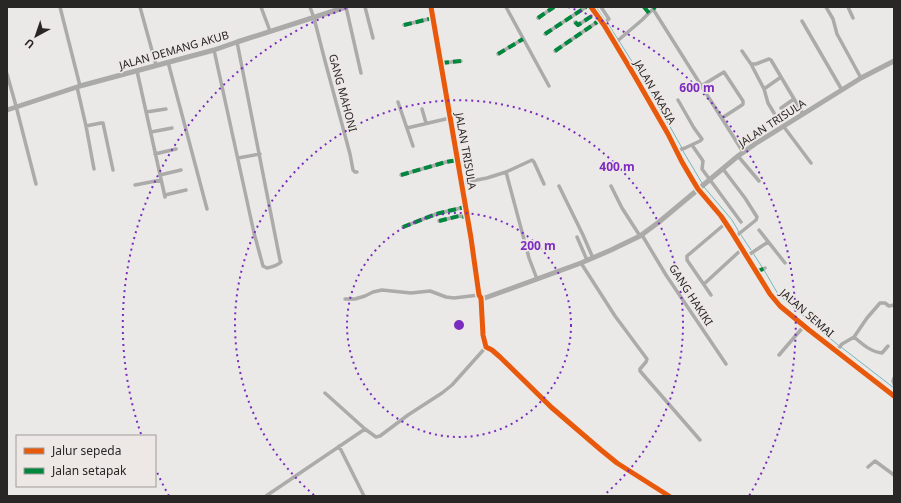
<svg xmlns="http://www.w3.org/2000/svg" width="901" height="503" viewBox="0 0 901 503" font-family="'Noto Sans',sans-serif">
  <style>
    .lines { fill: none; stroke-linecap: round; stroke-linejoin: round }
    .stream { stroke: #75b7bc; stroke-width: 1 }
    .street { stroke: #ababaa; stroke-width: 3.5 }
    .secondary { stroke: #aaaaa9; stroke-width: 5 }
    .quiet { stroke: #00873e; stroke-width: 4; stroke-dasharray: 8 4; stroke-linecap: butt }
    .cycleway-casing { stroke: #ede8e5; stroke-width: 8 }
    .cycleway { stroke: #e8590c; stroke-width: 5 }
    .ring { fill: none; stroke: #7b2cbf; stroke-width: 2; stroke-dasharray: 2 4 }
    .labels { text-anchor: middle; stroke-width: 3.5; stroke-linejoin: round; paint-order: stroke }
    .street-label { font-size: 11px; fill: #292726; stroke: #ede8e5 }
    .centre { fill: #7b2cbf; stroke: #ede8e5; stroke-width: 2 }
    .ring-label { font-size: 12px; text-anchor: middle; font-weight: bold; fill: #7b2cbf; stroke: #ede8e5; stroke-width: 3.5; stroke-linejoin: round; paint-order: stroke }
  </style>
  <rect width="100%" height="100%" fill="#ebe9e7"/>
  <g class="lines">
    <path class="stream" d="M 596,7 L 605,20
      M 607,22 L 645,82 L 682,148
      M 683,151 L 702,183
      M 704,187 L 732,220 L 739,232
      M 741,235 L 751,250
      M 753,253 L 762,267
      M 764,270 L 778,294 L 838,345
      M 841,347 L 894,388"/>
    <path class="street" d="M 60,7 L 80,86
      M 140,7 L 156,65
      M 261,7 L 270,31
      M 310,7 L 314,18 L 325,61 L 350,154 L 353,170 L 355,172 L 357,172
      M 346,7 L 361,73
      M 365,7 L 373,38
      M 506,7 L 549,86
      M 591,7 L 604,25 L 634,75 L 668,134 L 682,162 L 692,179 L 698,189 L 721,216 L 731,231 L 770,294 L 780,306 L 809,330 L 894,396
      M 601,7 L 609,19 L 603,24
      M 644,7 L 649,13
      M 826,7 L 833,19 L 837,34 L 861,78
      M 848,7 L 853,18
      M 653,9 L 743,152
      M 538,18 L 554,7
      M 802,21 L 842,90
      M 575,22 L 578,25 L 595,14
      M 404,25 L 433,18
      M 545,34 L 586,7
      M 615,43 L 642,20 L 655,7
      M 214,50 L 254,233 L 263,266 L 267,268 C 272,267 277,266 281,262 L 280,260 L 237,42
      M 555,51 L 600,20
      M 742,51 L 751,64 L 756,64 L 769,59 L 771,60 L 803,114
      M 498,54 L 523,39
      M 168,62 L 207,209
      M 441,63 L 461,61
      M 751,64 L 764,89
      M 137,71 L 165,197
      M 7,74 L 16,106 L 36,184
      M 701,86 L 724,72 L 743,101 L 743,104 L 742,105 L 722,118
      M 77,87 L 86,126 L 94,169
      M 398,102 L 413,146
      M 781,108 L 794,99
      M 422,109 L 426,123
      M 146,112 L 166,109
      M 774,113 L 768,103 L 764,89 L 781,77
      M 86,126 L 101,123 L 103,123 L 113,170
      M 784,127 L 811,163
      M 407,128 L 450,118
      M 151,132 L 172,128
      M 692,145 L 703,161 L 702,169 L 741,222
      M 677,151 L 685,148 L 700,141 L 702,139 L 694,128 L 678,100
      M 155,154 L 176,149
      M 738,156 L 759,181
      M 238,158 L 260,154
      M 723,169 L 745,198 L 757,217 L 756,220 L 735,237
      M 506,172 L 529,258 L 537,279
      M 160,175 L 181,170
      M 401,175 L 446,162 L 458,160
      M 461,183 L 487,178 L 506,172 L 532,160 L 534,162 L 544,184
      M 135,185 L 161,180
      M 559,186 L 583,235 L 593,258
      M 611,186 L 622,208 L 640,236
      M 165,195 L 186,190
      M 439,221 L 459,216 L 467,217
      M 403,227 L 436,214 L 465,207
      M 759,230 L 785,263
      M 642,235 L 666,275 L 726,364
      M 577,237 L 587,260
      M 747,256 L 768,242
      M 581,263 L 615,316 L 647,359 L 646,362 L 640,369 L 640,371 L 700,440
      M 756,272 L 765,268
      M 704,284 L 742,249
      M 711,295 L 687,260 L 687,256 L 726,223
      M 481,298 L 483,335 L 486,347 L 492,350 L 500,357 L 551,407 L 601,450 L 617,463 L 669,496
      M 345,299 L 355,299 L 365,296 L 373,292 L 382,290 L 411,293 L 430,291 L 446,297 L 454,298 L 479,295
      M 854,337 C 862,344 871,352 882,353 L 888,346
      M 836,351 L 842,344 L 854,337 L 867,318 L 880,303 L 885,303 L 889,306 L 894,305
      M 779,355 L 804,326
      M 894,378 L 893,381 L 894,384
      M 325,393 L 365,429
      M 339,446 L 364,496
      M 868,467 L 875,461 L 894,475
      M 266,496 L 365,429 L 376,437 L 380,436 L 408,415 L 442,393 L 452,385 L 486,347"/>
    <path class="secondary" d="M 431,7 L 471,238 L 479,295 L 480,297 L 482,299 L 581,263 L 611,250 L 640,236 L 659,222 L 738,156 L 755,144 L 861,78 L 894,61
      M 7,110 L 80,86 L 214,50 L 237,42 L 346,7"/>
    <path class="quiet" d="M 644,7 L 649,13
      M 653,9 L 655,7
      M 538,18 L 554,7
      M 575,22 L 578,25 L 595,14
      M 404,25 L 433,18
      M 545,34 L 586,7
      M 555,51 L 600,20
      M 498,54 L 523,39
      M 441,63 L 461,61
      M 401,175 L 446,162 L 458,160
      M 439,221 L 459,216 L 467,217
      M 403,227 L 436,214 L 465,207
      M 756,272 L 765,268"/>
    <g class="cycleway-casing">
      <path id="cycleway" d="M 431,7 L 471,238 L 479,295 L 481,298 L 483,335 L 486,347 L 492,350 L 500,357 L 551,407 L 601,450 L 617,463 L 669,496
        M 591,7 L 604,25 L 634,75 L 668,134 L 682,162 L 692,179 L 698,189 L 721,216 L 731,231 L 770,294 L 780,306 L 809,330 L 894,396"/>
    </g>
    <use href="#cycleway" class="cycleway"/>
  </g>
  <g class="ring">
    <circle cx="459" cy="325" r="112"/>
    <path d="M314 495A224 224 0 1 1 604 495"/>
    <path d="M169 496A336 336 0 0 1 156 470M141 434A336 336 0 0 1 350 7M568 7A336 336 0 0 1 749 496"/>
  </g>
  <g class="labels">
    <g class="street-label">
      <text transform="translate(174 50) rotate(-16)" y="4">JALAN DEMANG AKUB</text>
      <text transform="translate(655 92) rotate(60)" y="4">JALAN AKASIA</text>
      <text transform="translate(343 93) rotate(75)" y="4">GANG MAHONI</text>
      <text transform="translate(772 123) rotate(-33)" y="4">JALAN TRISULA</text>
      <text transform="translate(466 151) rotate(80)" y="4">JALAN TRISULA</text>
      <text transform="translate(691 295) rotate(57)" y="4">GANG HAKIKI</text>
      <text transform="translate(807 313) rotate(41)" y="4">JALAN SEMAI</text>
    </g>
  </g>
  <circle cx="459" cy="325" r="6" class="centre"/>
  <g class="ring-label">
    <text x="697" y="92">600 m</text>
    <text x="617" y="171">400 m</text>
    <text x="538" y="250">200 m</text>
  </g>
  <rect width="901" height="503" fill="none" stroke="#292726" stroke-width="16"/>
  <rect x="16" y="435" width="140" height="52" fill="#ede8e5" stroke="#9f9b99"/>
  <rect x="24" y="448" width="20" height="6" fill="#e8590c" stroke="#9f9b99"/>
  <text x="52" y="455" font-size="12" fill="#292726">Jalur sepeda</text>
  <rect x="24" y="468" width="20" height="6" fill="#00873e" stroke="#9f9b99"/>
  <text x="52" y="475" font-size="12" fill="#292726">Jalan setapak</text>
  <g transform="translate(36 36) rotate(220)" stroke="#ede8e5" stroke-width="3" paint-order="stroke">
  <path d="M0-3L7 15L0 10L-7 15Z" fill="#292726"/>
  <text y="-6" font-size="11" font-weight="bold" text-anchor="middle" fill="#292726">U</text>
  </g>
</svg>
